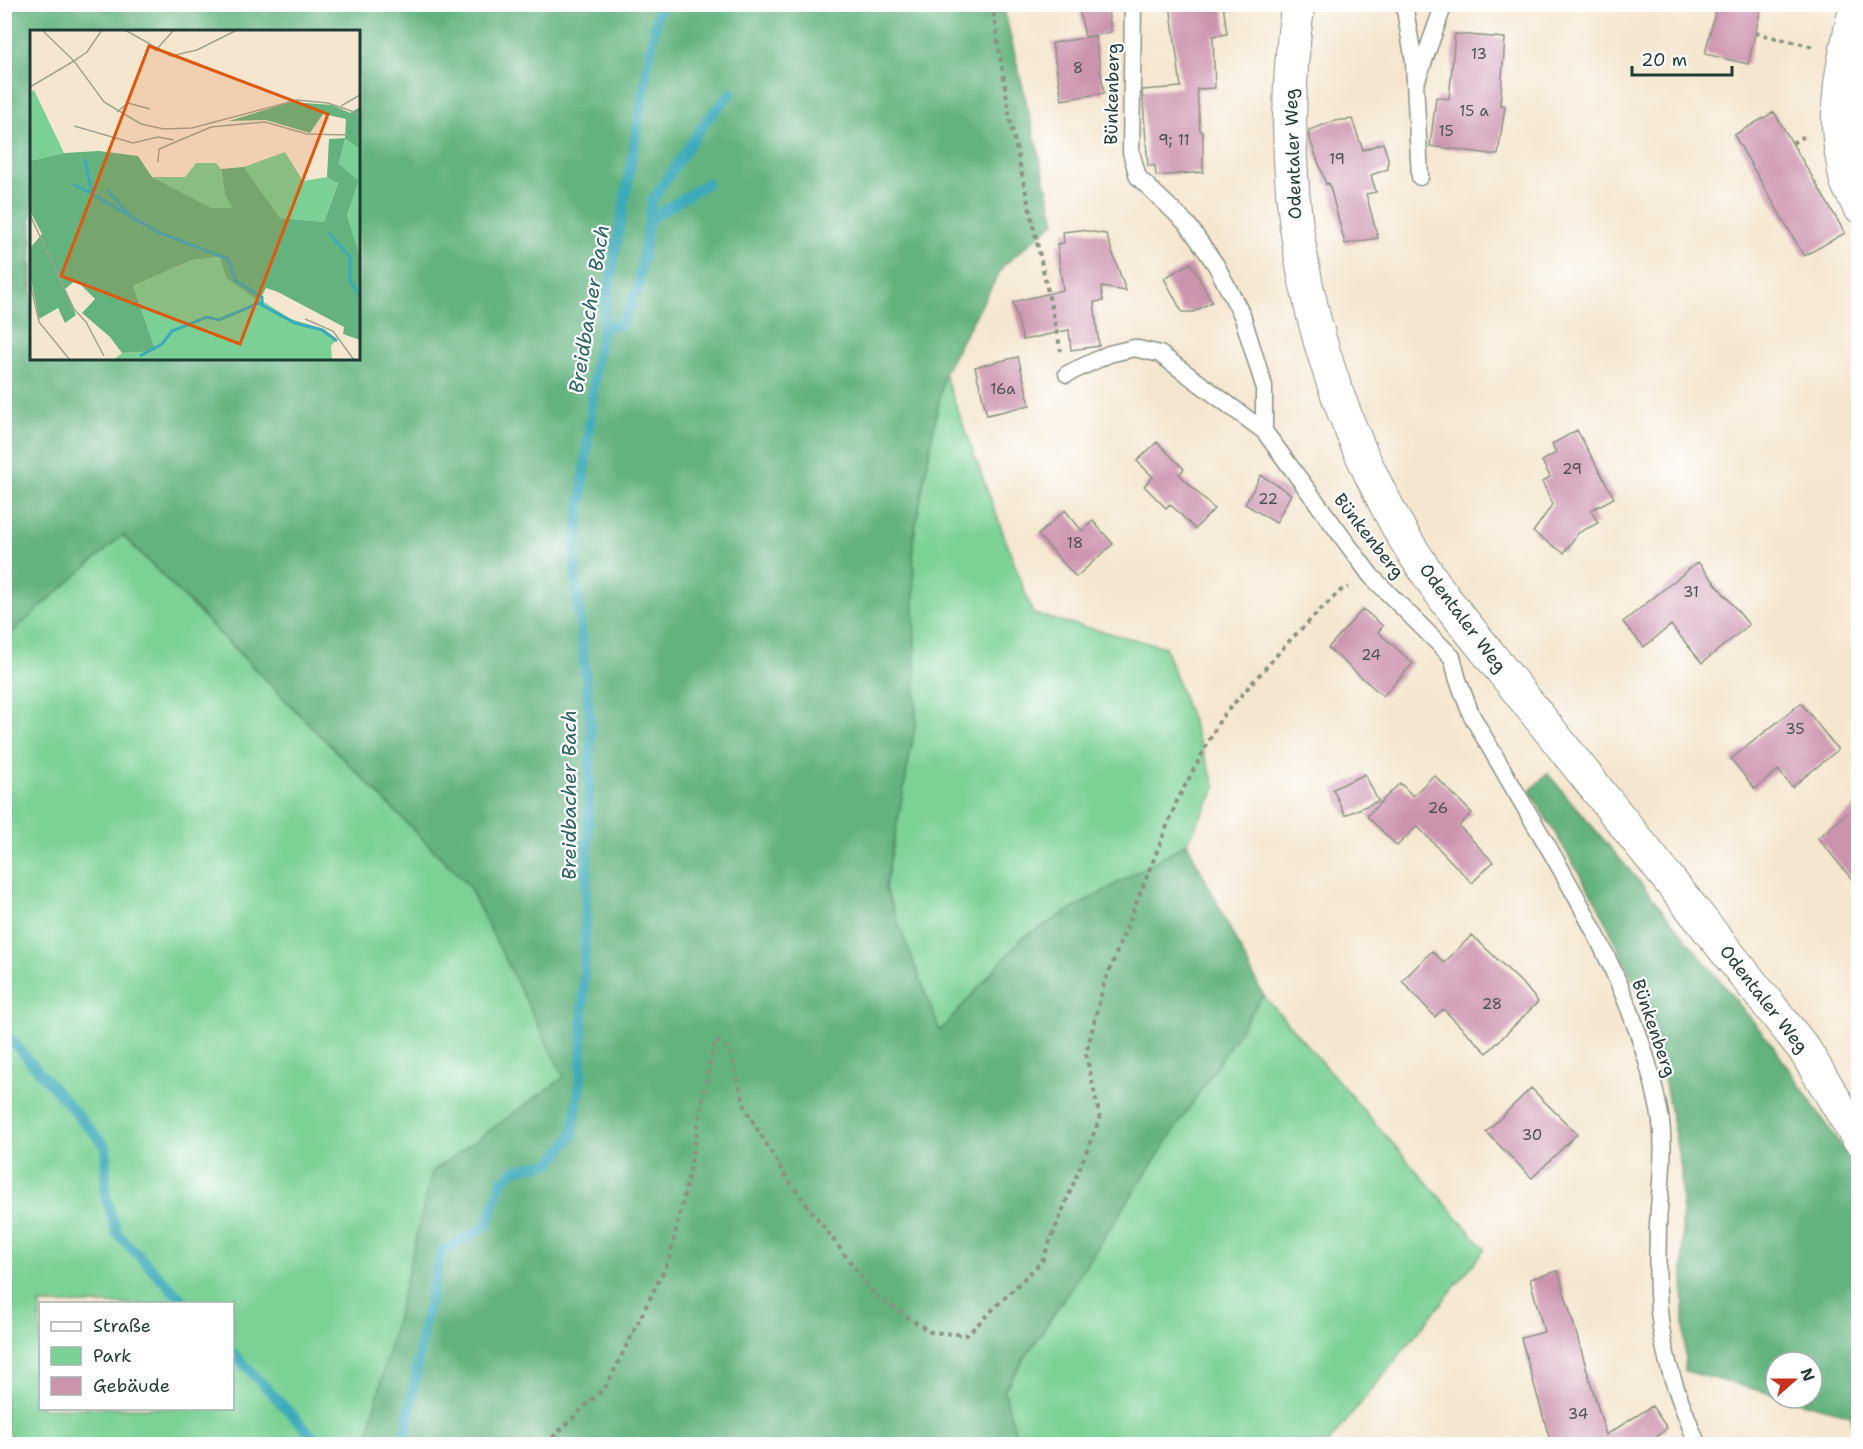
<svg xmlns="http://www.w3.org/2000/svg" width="1863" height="1449" viewBox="0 0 1863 1449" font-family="'Shantell Sans',sans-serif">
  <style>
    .green { fill: #7bd195; stroke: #4d8764; stroke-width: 1.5; fill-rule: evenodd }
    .forest { fill: #64b37e; stroke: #427859; stroke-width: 1.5; fill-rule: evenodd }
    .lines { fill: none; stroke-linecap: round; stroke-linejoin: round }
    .stream { stroke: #3caaba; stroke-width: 10 }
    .building { fill: #cc93ad }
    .service-casing { stroke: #8a9282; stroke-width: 19 }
    .minor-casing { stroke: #8a9282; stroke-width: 34 }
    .secondary-casing { stroke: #8a9282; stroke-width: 35 }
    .path { stroke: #8a9282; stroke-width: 4; stroke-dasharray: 4.5 4.5; stroke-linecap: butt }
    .service { stroke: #fff; stroke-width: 16 }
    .minor { stroke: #fff; stroke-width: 32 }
    .secondary { stroke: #fff; stroke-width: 33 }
    .labels { text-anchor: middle; stroke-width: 4.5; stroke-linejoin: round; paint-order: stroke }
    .number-label { font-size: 15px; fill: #4a5252 }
    .street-label { font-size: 18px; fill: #1f3d34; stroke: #fff }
    .water-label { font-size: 20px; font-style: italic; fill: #296363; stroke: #fff }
    .inset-river { fill: none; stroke: #3caaba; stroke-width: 3 }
    .inset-road { fill: none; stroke: #9fa291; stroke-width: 1.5 }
    .view { fill: #de580e; fill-opacity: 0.15; stroke: #de580e; stroke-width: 3 }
    .inset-edge { fill: none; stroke: #1f3d34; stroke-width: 3 }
  </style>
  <rect width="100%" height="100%" fill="#fff"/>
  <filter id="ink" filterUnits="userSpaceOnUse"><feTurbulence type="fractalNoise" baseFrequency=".0167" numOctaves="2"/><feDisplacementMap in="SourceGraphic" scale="12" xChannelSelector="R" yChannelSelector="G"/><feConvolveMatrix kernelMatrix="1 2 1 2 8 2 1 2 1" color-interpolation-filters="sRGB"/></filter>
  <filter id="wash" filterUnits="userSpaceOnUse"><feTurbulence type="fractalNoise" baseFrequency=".008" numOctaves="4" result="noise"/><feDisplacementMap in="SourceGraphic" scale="24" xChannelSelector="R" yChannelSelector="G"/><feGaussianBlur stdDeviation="1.35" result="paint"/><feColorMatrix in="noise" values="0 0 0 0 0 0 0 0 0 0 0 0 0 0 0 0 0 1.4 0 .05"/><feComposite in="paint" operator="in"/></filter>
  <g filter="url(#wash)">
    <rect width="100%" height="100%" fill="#f5e6cf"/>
    <path class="green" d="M 944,373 L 1033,614 L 1165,647 L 1216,788 L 1187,843 L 1022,938 L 940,1032 L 885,888 L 916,722 L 913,541 Z
      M 122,535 L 468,885 L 565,1077 L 432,1172 L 368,1444 L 5,1444 L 4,638 ZM 40,1304 L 232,1304 L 232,1408 L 40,1408 Z
      M 1263,995 L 1485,1249 L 1328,1444 L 1018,1444 L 1004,1390 Z"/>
    <path class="forest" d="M 5,4 L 1003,5 L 1055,222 L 1003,266 L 944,373 L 913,541 L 916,722 L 885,888 L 940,1031 L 1022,938 L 1187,843 L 1263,995 L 1004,1390 L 1018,1444 L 366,1444 L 432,1172 L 564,1077 L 468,885 L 123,535 L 5,638 L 4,130 L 10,116 L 4,111 ZM 32,32 L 358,32 L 358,358 L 32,358 Z
      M 1547,773 L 1647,891 L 1773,1046 L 1847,1155 L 1858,1184 L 1858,1444 L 1856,1444 L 1851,1415 L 1786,1398 L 1812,1398 L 1812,1362 L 1776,1362 L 1776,1395 L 1685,1371 L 1681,1168 L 1654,1025 L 1597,903 L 1530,791 Z"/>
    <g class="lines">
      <path class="stream" d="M 649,220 L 707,183
        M 603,327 L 621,324 L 638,288 L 652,201 L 705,122 L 731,93
        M 4,1032 L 106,1147 L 105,1194 L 117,1233 L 186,1304
        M 232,1352 L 320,1444
        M 404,1444 L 424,1325 L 441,1252 L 488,1225 L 502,1181 L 516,1169 L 551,1163 L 572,1137 L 581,1078 L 591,729 L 574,564 L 597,357 L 659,4"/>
    </g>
    <g id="blocks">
      <path class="building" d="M 1078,4 L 1107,4 L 1111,32 L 1085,37 Z
        M 1170,4 L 1223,4 L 1227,34 L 1213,36 L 1215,88 L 1197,89 L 1200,130 L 1203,133 L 1203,172 L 1156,176 L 1155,166 L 1148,166 L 1142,90 L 1181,87 Z
        M 1717,4 L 1762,4 L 1748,64 L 1705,54 Z
        M 1455,34 L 1505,38 L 1500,105 L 1505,106 L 1498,155 L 1430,146 L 1436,97 L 1449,99 Z
        M 1095,36 L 1104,93 L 1062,100 L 1052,43 Z
        M 1774,112 L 1845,233 L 1804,256 L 1734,135 Z
        M 1352,119 L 1363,150 L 1383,143 L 1388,158 L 1388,169 L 1371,175 L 1376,192 L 1366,194 L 1378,238 L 1345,244 L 1329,183 L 1326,184 L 1309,136 L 1309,130 L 1335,121 Z
        M 1080,230 L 1106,234 L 1126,291 L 1101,287 L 1103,301 L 1094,302 L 1099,346 L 1071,350 L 1069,330 L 1023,340 L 1013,302 L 1063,290 L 1057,244 L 1064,243 L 1063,232 Z
        M 1191,263 L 1212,302 L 1193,312 L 1182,312 L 1164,278 Z
        M 1018,357 L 1030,405 L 987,415 L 975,367 Z
        M 1577,430 L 1614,498 L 1591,510 L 1598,523 L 1578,533 L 1564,553 L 1533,532 L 1553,504 L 1542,482 L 1550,477 L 1542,461 L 1556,453 L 1552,444 Z
        M 1157,442 L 1184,469 L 1179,474 L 1214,509 L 1195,529 L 1170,504 L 1166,508 L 1144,486 L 1153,477 L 1137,461 Z
        M 1261,475 L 1291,494 L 1276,523 L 1245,504 Z
        M 1065,510 L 1082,531 L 1093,521 L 1113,544 L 1076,577 L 1038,535 Z
        M 1698,562 L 1749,625 L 1702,663 L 1671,625 L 1644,647 L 1623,622 Z
        M 1363,609 L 1383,626 L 1378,632 L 1413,663 L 1383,696 L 1328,648 Z
        M 1801,703 L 1838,750 L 1792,787 L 1778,770 L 1755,789 L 1731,759 Z
        M 1365,774 L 1378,801 L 1345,815 L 1333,789 Z
        M 1434,775 L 1472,813 L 1459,826 L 1493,862 L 1472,883 L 1417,826 L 1397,846 L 1367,816 L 1400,783 L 1413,796 Z
        M 1858,804 L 1858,887 L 1818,838 Z
        M 1472,935 L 1526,987 L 1538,1002 L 1487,1053 L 1443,1009 L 1435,1017 L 1402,981 L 1432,951 L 1444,963 Z
        M 1531,1088 L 1577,1134 L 1532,1178 L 1486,1132 Z
        M 1558,1271 L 1606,1435 L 1652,1406 L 1667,1428 L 1649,1444 L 1551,1444 L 1521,1338 L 1544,1332 L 1530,1279 Z"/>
    </g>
  </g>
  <g filter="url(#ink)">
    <use href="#blocks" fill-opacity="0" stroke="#8a9282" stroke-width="1.5"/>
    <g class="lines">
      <g class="service-casing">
        <path id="service" d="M 1133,4 L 1131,152 L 1138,177 L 1188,225 L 1216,265 L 1242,315 L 1264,386 L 1264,431
          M 1404,4 L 1414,62 L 1420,177
          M 1417,80 L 1444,4
          M 1067,374 L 1109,354 L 1134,348 L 1160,354 L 1264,431 L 1371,576 L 1452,657 L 1458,680 L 1471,714 C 1541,841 1631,965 1659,1110 C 1667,1148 1659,1189 1658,1228 C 1657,1271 1656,1317 1667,1359 C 1674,1388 1687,1416 1697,1444"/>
      </g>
      <g class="minor-casing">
        <path id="minor" d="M 1856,4 C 1844,56 1831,106 1842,159 C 1843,166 1844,174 1846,181 C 1849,190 1855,198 1858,206"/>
      </g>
      <g class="secondary-casing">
        <path id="secondary" d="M 1298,4 C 1272,189 1307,364 1398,527 C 1412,552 1429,576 1445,599 L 1804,1049 L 1858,1138"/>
      </g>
      <path class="path" d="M 992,4 L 1011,125 L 1061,351
        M 1755,33 L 1814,47
        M 1792,143 L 1805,136
        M 546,1444 L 607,1385 L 669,1260 L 688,1178 L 709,1066 L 716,1040 L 729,1049 L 746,1110 L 786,1177 L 875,1295 L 930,1332 L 967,1335 L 1042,1261 L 1100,1118 L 1086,1054 L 1104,984 L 1177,801 L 1221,718 L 1292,638 L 1340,591 L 1348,587"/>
      <use href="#service" class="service"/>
      <use href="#minor" class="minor"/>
      <use href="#secondary" class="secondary"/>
    </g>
  </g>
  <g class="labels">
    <g class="number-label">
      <text x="1479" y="59">13</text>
      <text x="1078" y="73">8</text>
      <text x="1474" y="116">15 a</text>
      <text x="1446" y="136">15</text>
      <text x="1174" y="145">9; 11</text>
      <text x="1337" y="164">19</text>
      <text x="1003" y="394">16a</text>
      <text x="1572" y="474">29</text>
      <text x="1268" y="504">22</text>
      <text x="1075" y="548">18</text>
      <text x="1691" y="597">31</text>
      <text x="1371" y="660">24</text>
      <text x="1795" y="734">35</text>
      <text x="1438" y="813">26</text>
      <text x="1492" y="1009">28</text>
      <text x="1532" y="1140">30</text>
      <text x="1578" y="1419">34</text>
    </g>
    <g class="street-label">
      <text transform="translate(1112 94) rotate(-89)" y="6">Bünkenberg</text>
      <text transform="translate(1293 154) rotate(-92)" y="6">Odentaler Weg</text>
      <text transform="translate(1369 536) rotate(52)" y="6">Bünkenberg</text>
      <text transform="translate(1463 618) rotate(53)" y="6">Odentaler Weg</text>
      <text transform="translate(1764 999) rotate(52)" y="6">Odentaler Weg</text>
      <text transform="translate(1654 1028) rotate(71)" y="6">Bünkenberg</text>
    </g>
    <g class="water-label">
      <text transform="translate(589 309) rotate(-81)" y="7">Breidbacher Bach</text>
      <text transform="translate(569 795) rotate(-90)" y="7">Breidbacher Bach</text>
    </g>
  </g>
  <g transform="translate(30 30)">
    <rect width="330" height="330" fill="#f5e6cf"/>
    <path d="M 4,60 L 34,123 L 0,131 L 0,63 ZM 315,109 L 330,119 L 330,228 L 317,185 L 329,151 L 309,135 ZM 255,122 L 273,151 L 297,147 L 308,152 L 294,192 L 250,188 L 214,137 ZM 166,133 L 186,133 L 191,139 L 195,164 L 203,179 L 182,178 L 122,147 L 155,147 ZM 190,227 L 196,248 L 261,289 L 294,299 L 307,309 L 301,316 L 302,330 L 83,330 L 92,323 L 126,321 L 103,256 L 162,230 Z" fill="#7bd195"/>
    <path d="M 261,72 L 302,75 L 320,83 L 330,77 L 330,119 L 315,109 L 309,134 L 329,151 L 317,185 L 330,227 L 330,310 L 313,304 L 314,297 L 248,262 L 236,258 L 229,271 L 196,248 L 190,227 L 162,230 L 103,256 L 126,321 L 92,323 L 80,307 L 52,283 L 65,269 L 46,250 L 35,259 L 46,285 L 35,293 L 28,278 L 9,289 L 0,245 L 0,218 L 12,204 L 0,181 L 0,131 L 34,123 L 69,121 L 108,126 L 122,147 L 182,178 L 202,178 L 195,164 L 191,139 L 214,137 L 250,188 L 294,192 L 308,153 L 297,147 L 299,109 L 315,108 L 316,89 L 293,84 L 280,103 L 236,90 L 199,91 Z" fill="#64b37e"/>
    <path class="inset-river" d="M 55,129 L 62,164 L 128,202 L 198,229 L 206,251 L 232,267 L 232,275 L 265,293 L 292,300 L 307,311M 43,154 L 60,163M 77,160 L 100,185M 299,203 L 320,227 L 320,250 L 330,267M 110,326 L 132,314 L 142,301 L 177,287 L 189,290 L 229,273 L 232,275"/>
    <path class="inset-road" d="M 72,0 L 57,22 L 44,31 L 74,72 L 111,94 L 134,99 L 162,98 L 267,70 L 298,73 L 330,84M 95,0 L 141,26 L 167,20 L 207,0M 125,21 L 144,0M 0,57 L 44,31 L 12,0M 311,76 L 330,65M 87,82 L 98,73 L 120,79M 44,96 L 103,113 L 128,107 L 144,110M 128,132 L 129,119 L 181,97 L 235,92 L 277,104 L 318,105M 0,185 L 44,279 L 56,292 L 74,326M 0,252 L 9,292 L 40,330M 275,289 L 303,301 L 324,330"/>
    <path class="view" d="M 119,16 L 298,84 L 210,314 L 31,246 Z"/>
    <rect width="330" height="330" class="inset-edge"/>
  </g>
  <rect width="1863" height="1449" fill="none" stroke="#fff" stroke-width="24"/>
  <rect x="39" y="1302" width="195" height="108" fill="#ffffff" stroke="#a5b1ae" stroke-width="1.5"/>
  <rect x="51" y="1322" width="30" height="9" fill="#ffffff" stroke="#a5b1ae" stroke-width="1.5"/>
  <text x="93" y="1332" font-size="18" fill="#1f3d34">Straße</text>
  <rect x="51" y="1347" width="30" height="18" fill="#7bd195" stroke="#a5b1ae" stroke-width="1.5"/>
  <text x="93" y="1362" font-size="18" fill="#1f3d34">Park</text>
  <rect x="51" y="1377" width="30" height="18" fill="#cc93ad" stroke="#a5b1ae" stroke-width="1.5"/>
  <text x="93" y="1392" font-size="18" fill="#1f3d34">Gebäude</text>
  <g transform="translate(1794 1380) rotate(69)"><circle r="28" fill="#ffffff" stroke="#a5b1ae" stroke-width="1.5"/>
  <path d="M0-4.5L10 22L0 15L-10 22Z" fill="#c8321e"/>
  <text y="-9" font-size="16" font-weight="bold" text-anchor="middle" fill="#1f3d34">N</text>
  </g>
  <path d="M1632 66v9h100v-9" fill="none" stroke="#1f3d34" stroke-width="3"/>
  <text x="1641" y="66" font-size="18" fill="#1f3d34" stroke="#ffffff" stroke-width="4.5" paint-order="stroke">20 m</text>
</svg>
